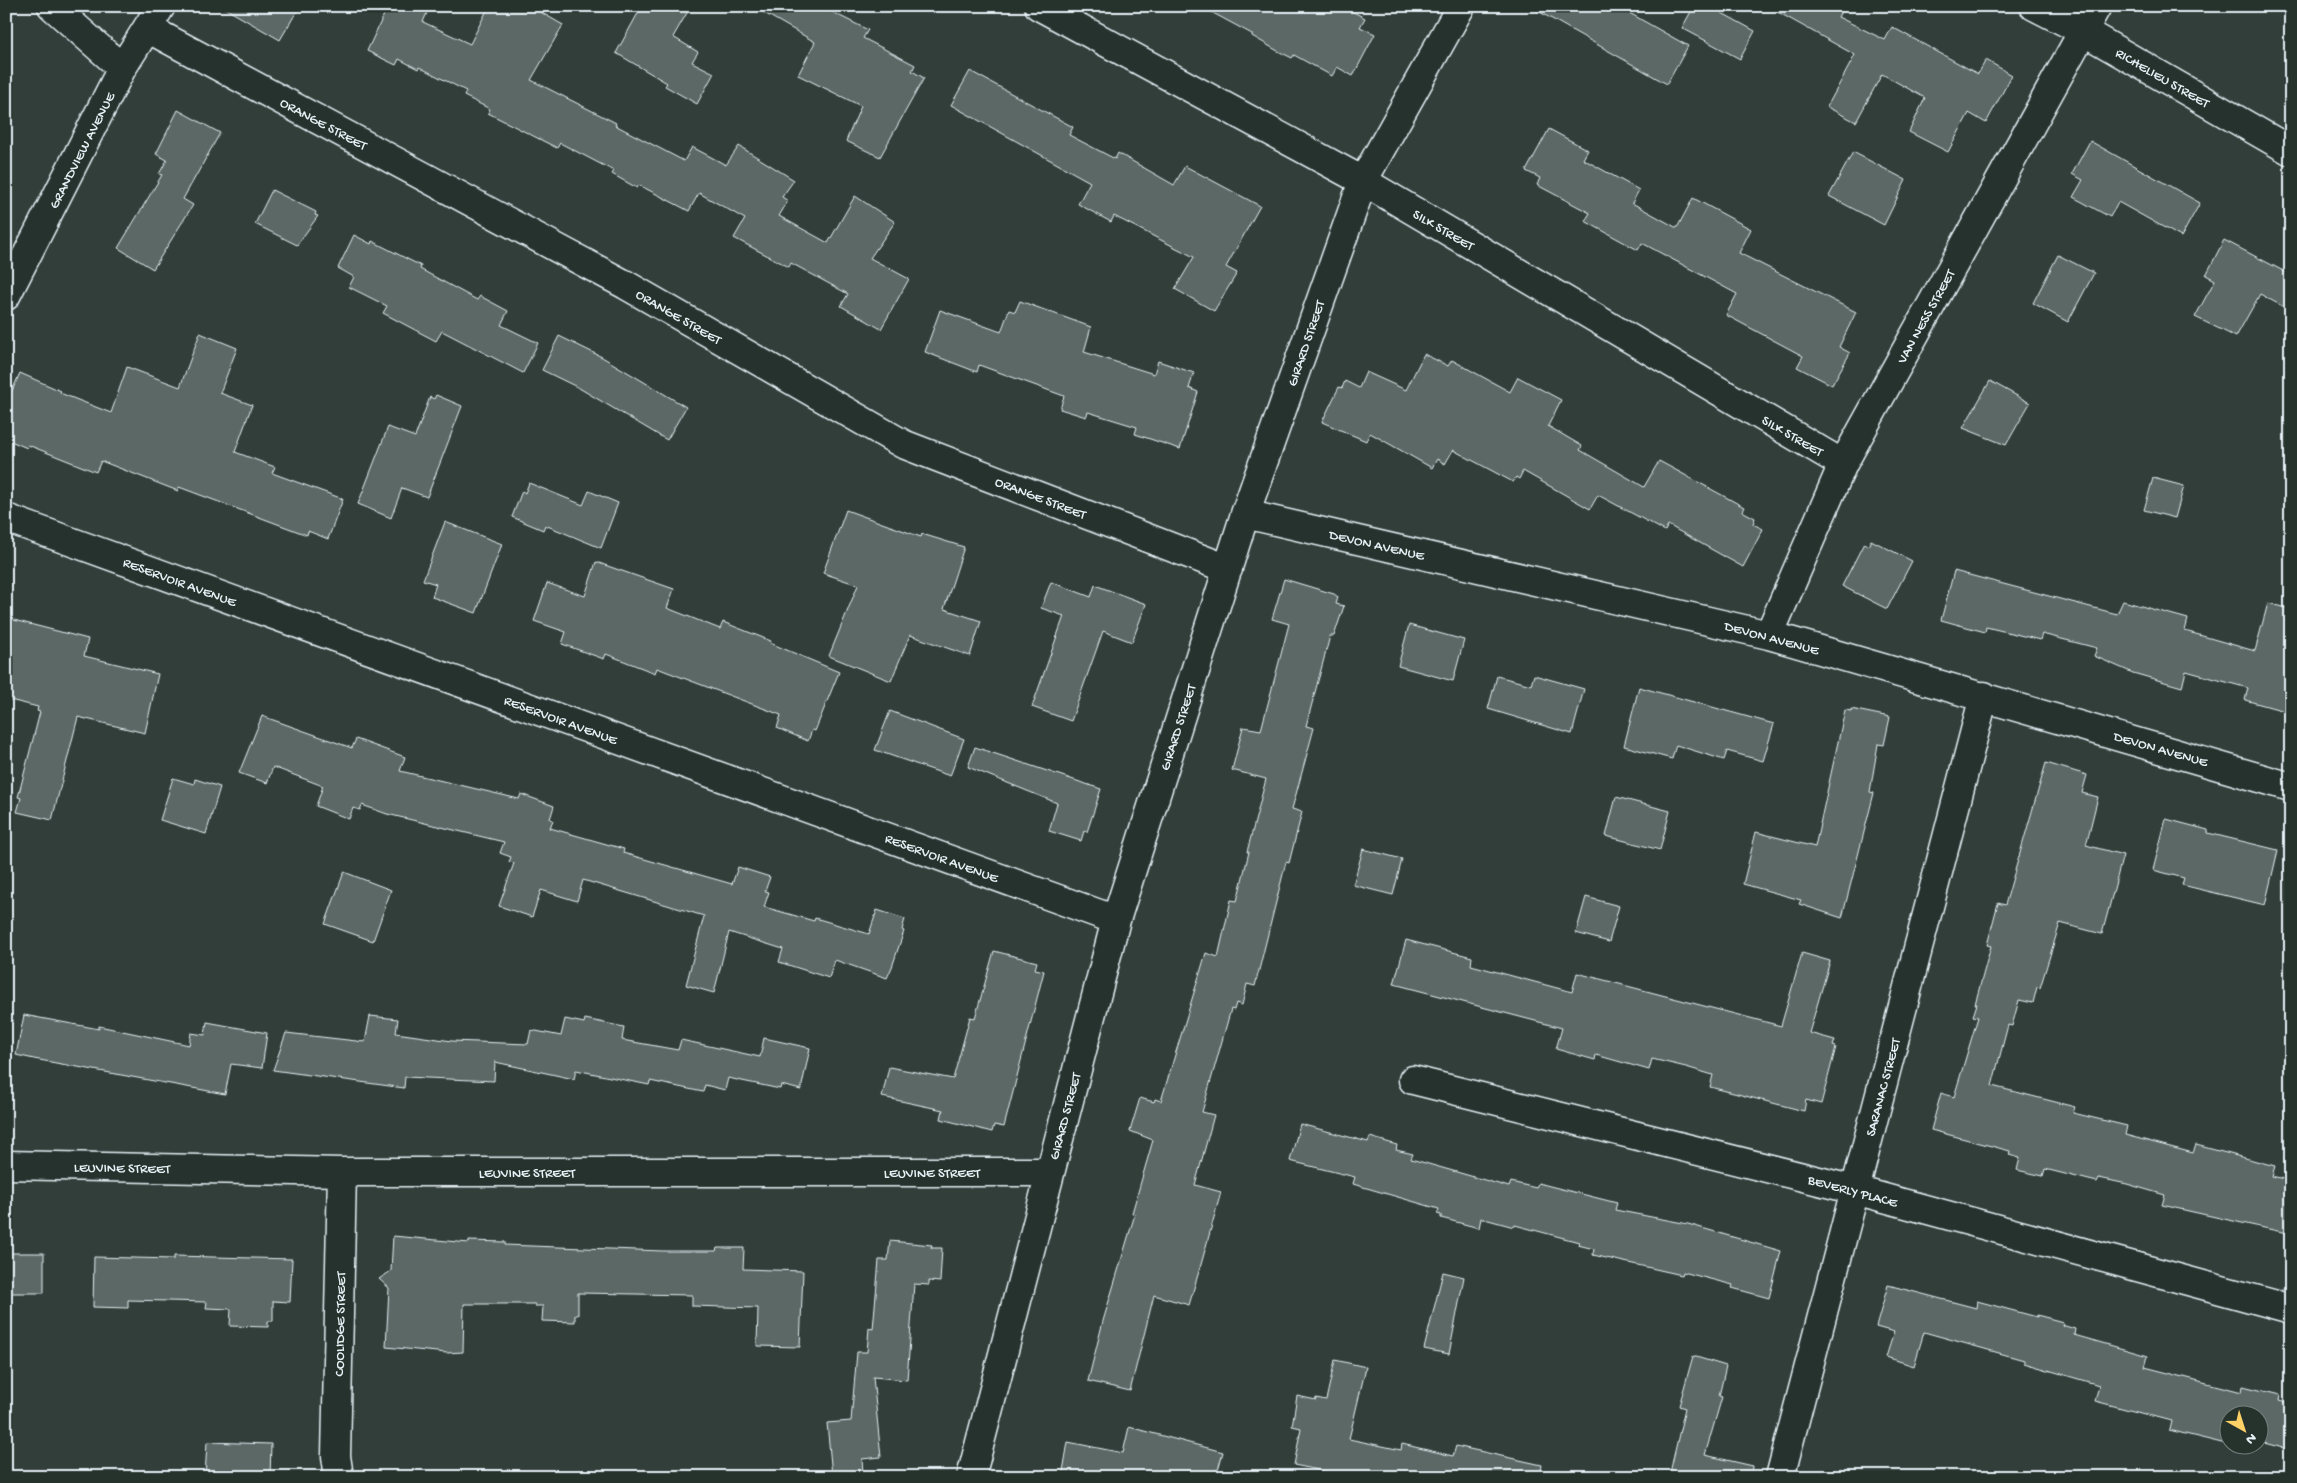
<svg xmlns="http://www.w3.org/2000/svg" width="2297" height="1483" viewBox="0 0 2297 1483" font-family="'Gochi Hand',sans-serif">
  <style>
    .building { fill: #5c6865; stroke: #e8f1f8 }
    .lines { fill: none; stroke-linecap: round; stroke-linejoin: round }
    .minor-casing { stroke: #e8f1f8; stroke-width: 31 }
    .minor { stroke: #26332d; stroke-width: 28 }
    .labels { text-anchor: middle; stroke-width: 4; stroke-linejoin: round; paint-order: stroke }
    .street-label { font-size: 14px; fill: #e8f1f8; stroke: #26332d }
  </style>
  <rect width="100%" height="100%" fill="#323e39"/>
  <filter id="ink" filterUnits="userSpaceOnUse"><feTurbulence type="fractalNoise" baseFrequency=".02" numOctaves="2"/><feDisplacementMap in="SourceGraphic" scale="10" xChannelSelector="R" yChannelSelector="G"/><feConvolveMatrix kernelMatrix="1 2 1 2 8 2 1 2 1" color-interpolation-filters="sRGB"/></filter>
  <g filter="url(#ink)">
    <path class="building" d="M 221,6 L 300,6 L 280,40 Z
      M 388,6 L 430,6 L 423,22 L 470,44 L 489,6 L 530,6 L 563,25 L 531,80 L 616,123 L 615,125 L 684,161 L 692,147 L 726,165 L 739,146 L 794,180 L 782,197 L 788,201 L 779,216 L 828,243 L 855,196 L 895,222 L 870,258 L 909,279 L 881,329 L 841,306 L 848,294 L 791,263 L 789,267 L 734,238 L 745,219 L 699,193 L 689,211 L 639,185 L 637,188 L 612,174 L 614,171 L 560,143 L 557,148 L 488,113 L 490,109 L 464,96 L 466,91 L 419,67 L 418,69 L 399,59 L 396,65 L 367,51 Z
      M 642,6 L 691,6 L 673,37 L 698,52 L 692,62 L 714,73 L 697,104 L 665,86 L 667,83 L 616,53 Z
      M 752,6 L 820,6 L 868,30 L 863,38 L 915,65 L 912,71 L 924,78 L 880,157 L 846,141 L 861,106 L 798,75 L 815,42 Z
      M 1200,6 L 1342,6 L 1365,18 L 1360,27 L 1375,34 L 1353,76 L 1337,67 L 1332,76 L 1294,55 L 1292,58 L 1276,50 L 1252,36 L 1252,34 Z
      M 1529,6 L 1617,6 L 1688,46 L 1667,84 Z
      M 1694,6 L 1709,6 L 1755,31 L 1740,59 L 1682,28 Z
      M 1767,6 L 1844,6 L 1838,17 L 1885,40 L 1892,27 L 1978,74 L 1986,60 L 2012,75 L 1986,123 L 1969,113 L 1948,152 L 1909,132 L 1925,98 L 1882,74 L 1856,122 L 1827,107 L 1855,55 Z
      M 970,71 L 1073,127 L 1069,135 L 1115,159 L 1118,153 L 1174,185 L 1185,166 L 1260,206 L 1226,267 L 1237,273 L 1214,311 L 1175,289 L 1194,257 L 1114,216 L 1111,222 L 1078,204 L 1090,182 L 951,105 Z
      M 178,110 L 220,133 L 183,199 L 193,205 L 153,269 L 118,248 L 162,175 L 159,174 L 167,160 L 156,154 Z
      M 1549,129 L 1588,150 L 1583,159 L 1639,190 L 1632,203 L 1677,228 L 1693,198 L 1751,229 L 1739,253 L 1856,312 L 1839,347 L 1850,353 L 1832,385 L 1797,367 L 1803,356 L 1726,315 L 1737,294 L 1642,243 L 1638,250 L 1585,221 L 1590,213 L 1537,185 L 1540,178 L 1526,171 Z
      M 2090,141 L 2200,203 L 2181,237 L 2118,202 L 2110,217 L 2073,197 L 2083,180 L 2072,174 Z
      M 1853,152 L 1906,180 L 1884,225 L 1829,196 Z
      M 272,190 L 316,212 L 315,215 L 318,216 L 297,245 L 255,224 Z
      M 354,235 L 371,244 L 372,241 L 421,266 L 420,269 L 477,300 L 480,296 L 508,311 L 501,325 L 538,343 L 523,373 L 442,331 L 436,341 L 383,313 L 387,306 L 349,287 L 354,277 L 338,268 Z
      M 2224,240 L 2291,275 L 2291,311 L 2260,294 L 2236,337 L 2195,317 L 2215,280 L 2206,275 Z
      M 2058,255 L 2094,273 L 2068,322 L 2033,303 Z
      M 1020,301 L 1091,327 L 1084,352 L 1154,374 L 1158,361 L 1194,373 L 1189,388 L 1198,392 L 1180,449 L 1135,434 L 1137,427 L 1088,412 L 1086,417 L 1060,409 L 1064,396 L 979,365 L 977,372 L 925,352 L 940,310 L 1001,332 L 1009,310 L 1015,312 Z
      M 200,333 L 237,348 L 220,393 L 252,405 L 235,452 L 275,467 L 272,473 L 343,499 L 328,539 L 308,531 L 307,535 L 179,487 L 178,491 L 101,461 L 96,472 L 28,445 L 27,448 L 6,439 L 6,404 L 20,373 L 61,391 L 60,393 L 111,413 L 127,367 L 180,387 Z
      M 559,336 L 602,357 L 686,407 L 667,440 L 579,388 L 542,370 Z
      M 1424,354 L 1448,366 L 1452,360 L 1510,392 L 1518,377 L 1561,400 L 1548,426 L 1582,446 L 1580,450 L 1644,487 L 1659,461 L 1744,507 L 1742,511 L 1755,518 L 1753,524 L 1763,529 L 1743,567 L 1668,525 L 1665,531 L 1598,495 L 1590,509 L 1523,471 L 1519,479 L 1516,477 L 1513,482 L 1453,450 L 1445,464 L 1437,459 L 1432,468 L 1370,433 L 1366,441 L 1322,422 L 1339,387 L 1342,388 L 1345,381 L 1359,388 L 1366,372 L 1406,390 Z
      M 1990,381 L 2030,403 L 2006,445 L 1963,428 Z
      M 436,395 L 462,406 L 427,497 L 402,488 L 391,518 L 358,504 L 388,427 L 415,437 L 430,397 L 434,399 Z
      M 2153,478 L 2184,486 L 2175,518 L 2144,510 Z
      M 529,483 L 583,505 L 589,491 L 618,503 L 601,548 L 545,525 L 543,530 L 512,517 L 522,491 L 525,493 Z
      M 846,510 L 921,537 L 922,534 L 964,547 L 944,609 L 981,621 L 970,656 L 910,635 L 891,681 L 829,656 L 858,585 L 823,573 Z
      M 445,522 L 502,544 L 476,613 L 432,597 L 436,584 L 423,580 Z
      M 1871,540 L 1912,561 L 1887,609 L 1842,586 L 1864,543 L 1868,546 Z
      M 596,562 L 674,589 L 667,608 L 720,629 L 723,622 L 771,641 L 770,643 L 839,672 L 815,731 L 812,730 L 808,741 L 777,728 L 781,715 L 657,668 L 655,673 L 606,654 L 604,659 L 562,644 L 566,632 L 534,621 L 547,583 L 585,596 Z
      M 1954,571 L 2117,614 L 2123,601 L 2188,619 L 2185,631 L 2255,651 L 2268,603 L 2291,609 L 2291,690 L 2285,711 L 2245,700 L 2248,688 L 2186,671 L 2182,687 L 2133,673 L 2094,656 L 2097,648 L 2042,634 L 2040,640 L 1986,627 L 1985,632 L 1941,620 Z
      M 1284,579 L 1334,594 L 1338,597 L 1336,604 L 1344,606 L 1334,636 L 1330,636 L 1306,726 L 1314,728 L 1292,809 L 1302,812 L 1289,863 L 1286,862 L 1255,986 L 1247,984 L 1242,1005 L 1236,1003 L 1234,1010 L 1231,1009 L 1202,1112 L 1214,1115 L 1195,1185 L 1221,1192 L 1202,1261 L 1189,1305 L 1154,1295 L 1130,1391 L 1088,1381 L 1103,1321 L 1135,1214 L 1132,1213 L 1153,1140 L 1130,1131 L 1140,1098 L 1154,1102 L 1155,1099 L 1161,1101 L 1206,953 L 1218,957 L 1231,900 L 1237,901 L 1249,852 L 1247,852 L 1266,779 L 1232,770 L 1243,727 L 1261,730 L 1289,624 L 1272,619 Z
      M 1051,582 L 1091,597 L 1095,585 L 1146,604 L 1132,642 L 1103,631 L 1071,721 L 1032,707 L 1064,616 L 1041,608 Z
      M 6,618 L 88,639 L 84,656 L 158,674 L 145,733 L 78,717 L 52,820 L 17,812 L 21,798 L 18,797 L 40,712 L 37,711 L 38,707 L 6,699 Z
      M 1409,625 L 1464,640 L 1453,681 L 1398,666 Z
      M 1534,675 L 1584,689 L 1572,734 L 1488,709 L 1497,676 L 1531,685 Z
      M 1639,687 L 1774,724 L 1763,761 L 1727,751 L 1724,760 L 1676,745 L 1672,759 L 1624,746 Z
      M 1851,709 L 1890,717 L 1884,745 L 1878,744 L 1870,792 L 1874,793 L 1842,918 L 1799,904 L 1801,900 L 1743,884 L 1756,832 L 1815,847 L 1845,710 L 1851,711 Z
      M 890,711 L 964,739 L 950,776 L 875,750 Z
      M 262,716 L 352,748 L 356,739 L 405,757 L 400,771 L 519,799 L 521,794 L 554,806 L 550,819 L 553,820 L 550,828 L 624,849 L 623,853 L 732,884 L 738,867 L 770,877 L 765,891 L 769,892 L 764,907 L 814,921 L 815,918 L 869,934 L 877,910 L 905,919 L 902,930 L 904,931 L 892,967 L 887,978 L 835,960 L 829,978 L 779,962 L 783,949 L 729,932 L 714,993 L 686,985 L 704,916 L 583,880 L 577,901 L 541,890 L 532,917 L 499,906 L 514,863 L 509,862 L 511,857 L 500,853 L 504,842 L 387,814 L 362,805 L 360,810 L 353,808 L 349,819 L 316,806 L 323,786 L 273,767 L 267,783 L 239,773 Z
      M 975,747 L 1101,789 L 1087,832 L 1084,831 L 1081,841 L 1049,831 L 1057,803 L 968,767 Z
      M 2046,763 L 2087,775 L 2082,793 L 2098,797 L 2086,845 L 2123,855 L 2102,934 L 2060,923 L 2040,988 L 2037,987 L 2033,1003 L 2019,1000 L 2012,1026 L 2008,1025 L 1992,1086 L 2075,1107 L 2073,1113 L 2127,1126 L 2125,1135 L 2193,1153 L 2196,1145 L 2275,1166 L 2272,1176 L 2291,1181 L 2291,1234 L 2162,1205 L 2165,1195 L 2127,1184 L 2099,1178 L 2097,1182 L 2045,1169 L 2043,1176 L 2017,1170 L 2020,1158 L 2009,1155 L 2010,1151 L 1931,1130 L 1941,1093 L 1954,1097 L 1978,1017 L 1973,1016 L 1977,1004 L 1975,1004 L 1991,946 L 1987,945 L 1998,903 L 2005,905 Z
      M 173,778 L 194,784 L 195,779 L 220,787 L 206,834 L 160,820 Z
      M 1616,797 L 1670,811 L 1660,850 L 1606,836 Z
      M 2166,819 L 2208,830 L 2208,833 L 2278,850 L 2265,905 L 2182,885 L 2184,878 L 2153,870 Z
      M 1363,849 L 1402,859 L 1393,895 L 1353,885 Z
      M 344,872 L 391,890 L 373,941 L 325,924 Z
      M 1586,897 L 1619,906 L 1609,942 L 1576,933 Z
      M 1406,940 L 1472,957 L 1471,965 L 1572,992 L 1577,973 L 1781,1026 L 1802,953 L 1830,961 L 1809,1033 L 1835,1040 L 1833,1046 L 1836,1047 L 1821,1104 L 1806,1100 L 1804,1111 L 1710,1087 L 1713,1075 L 1686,1067 L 1652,1059 L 1649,1070 L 1596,1055 L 1595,1060 L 1556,1049 L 1562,1028 L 1394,984 Z
      M 994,951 L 1037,962 L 1035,969 L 1044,971 L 1004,1127 L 994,1125 L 992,1132 L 941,1119 L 943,1110 L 882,1097 L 889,1067 L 953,1079 L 970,1017 L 975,1018 Z
      M 24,1015 L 99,1029 L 99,1026 L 189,1045 L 191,1033 L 205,1035 L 207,1022 L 267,1033 L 262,1068 L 231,1064 L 225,1094 L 34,1059 L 16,1055 Z
      M 370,1016 L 398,1019 L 396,1033 L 452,1041 L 528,1044 L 531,1030 L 561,1036 L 565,1019 L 584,1023 L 585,1019 L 624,1027 L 622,1040 L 678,1050 L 681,1040 L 760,1057 L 764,1038 L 810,1048 L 801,1090 L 781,1085 L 780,1089 L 728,1078 L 725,1090 L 705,1085 L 703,1092 L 650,1081 L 649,1085 L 576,1070 L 574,1079 L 495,1062 L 494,1081 L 405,1077 L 404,1088 L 273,1070 L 286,1033 L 365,1042 Z
      M 1300,1124 L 1368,1142 L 1370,1137 L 1397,1145 L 1396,1150 L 1413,1154 L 1411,1159 L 1509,1187 L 1511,1182 L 1536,1188 L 1538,1183 L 1617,1203 L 1615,1210 L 1688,1224 L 1781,1251 L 1769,1298 L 1732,1288 L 1733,1285 L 1683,1272 L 1682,1275 L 1593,1255 L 1594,1249 L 1578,1245 L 1579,1242 L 1515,1225 L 1514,1227 L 1481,1218 L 1479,1228 L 1441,1218 L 1441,1215 L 1437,1214 L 1439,1209 L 1353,1184 L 1355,1177 L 1290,1161 Z
      M 393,1236 L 469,1243 L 469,1241 L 505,1242 L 505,1245 L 663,1251 L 716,1251 L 717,1248 L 744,1248 L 743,1269 L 803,1271 L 800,1347 L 757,1346 L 758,1308 L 692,1306 L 692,1295 L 578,1293 L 578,1315 L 575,1315 L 575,1322 L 542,1321 L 543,1306 L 535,1306 L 535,1304 L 464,1304 L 463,1352 L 447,1353 L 386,1347 L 389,1288 L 379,1279 L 391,1271 Z
      M 890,1241 L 932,1245 L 931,1248 L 942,1248 L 940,1282 L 929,1281 L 929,1285 L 914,1284 L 907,1380 L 873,1377 L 881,1457 L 862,1459 L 863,1473 L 832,1475 L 827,1423 L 851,1421 L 857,1352 L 867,1352 L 869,1328 L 873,1329 L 879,1260 L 888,1260 Z
      M 6,1253 L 44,1253 L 44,1293 L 6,1293 Z
      M 174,1256 L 292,1259 L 290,1302 L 273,1301 L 273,1321 L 268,1321 L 268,1327 L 230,1326 L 231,1309 L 206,1308 L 207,1302 L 128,1300 L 128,1308 L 93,1307 L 94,1257 L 174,1259 Z
      M 1443,1272 L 1464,1277 L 1449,1354 L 1424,1349 Z
      M 1888,1285 L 1976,1308 L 1977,1301 L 2037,1317 L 2037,1315 L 2063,1322 L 2062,1325 L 2075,1329 L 2074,1335 L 2148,1356 L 2145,1367 L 2242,1392 L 2243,1386 L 2280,1395 L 2279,1401 L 2291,1404 L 2291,1450 L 2260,1442 L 2260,1416 L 2230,1416 L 2230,1445 L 2169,1430 L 2171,1421 L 2095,1401 L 2099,1385 L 2024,1363 L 2024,1360 L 1924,1332 L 1914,1366 L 1886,1357 L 1894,1332 L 1876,1327 Z
      M 1693,1356 L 1726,1366 L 1719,1396 L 1722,1397 L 1705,1455 L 1753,1466 L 1752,1477 L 1669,1477 L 1685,1408 L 1679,1406 Z
      M 1335,1360 L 1366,1367 L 1349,1439 L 1401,1450 L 1402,1444 L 1453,1456 L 1456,1446 L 1542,1465 L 1540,1477 L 1353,1477 L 1294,1465 L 1301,1428 L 1292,1426 L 1297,1396 L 1316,1400 L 1316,1398 L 1326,1400 Z
      M 1129,1427 L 1223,1452 L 1216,1477 L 1062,1477 L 1068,1442 L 1123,1453 Z
      M 207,1442 L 271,1444 L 270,1477 L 205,1477 Z"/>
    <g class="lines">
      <g class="minor-casing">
        <path id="minor" d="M 52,6 L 122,68
          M 1039,6 L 1363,181 L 1843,464
          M 2034,6 L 2083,31 L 2291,151
          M 147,28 L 626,285 L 903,444 L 1228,569
          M 6,296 L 122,68 L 161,6
          M 1245,514 L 1769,635 L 2291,787
          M 6,518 L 1116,920
          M 1769,635 L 1843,464 L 2097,6
          M 1413,1080 L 1855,1190 L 2291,1309
          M 6,1165 L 342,1172 L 1049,1172
          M 339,1477 L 336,1456 L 342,1172
          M 971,1477 L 1116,920 L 1245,514 L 1363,181 L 1461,6
          M 1780,1477 L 1984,696"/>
      </g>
      <use href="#minor" class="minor"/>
    </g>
  </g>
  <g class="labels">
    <g class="street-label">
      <text transform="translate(2163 77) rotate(30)" y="5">RICHELIEU STREET</text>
      <text transform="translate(324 123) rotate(28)" y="5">ORANGE STREET</text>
      <text transform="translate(81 150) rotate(-63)" y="5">GRANDVIEW AVENUE</text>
      <text transform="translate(1444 229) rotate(30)" y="5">SILK STREET</text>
      <text transform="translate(679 316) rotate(30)" y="5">ORANGE STREET</text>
      <text transform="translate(1925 316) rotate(-61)" y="5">VAN NESS STREET</text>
      <text transform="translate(1305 343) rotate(-71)" y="5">GIRARD STREET</text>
      <text transform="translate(1793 435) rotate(30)" y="5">SILK STREET</text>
      <text transform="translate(1041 497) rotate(21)" y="5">ORANGE STREET</text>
      <text transform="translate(1377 544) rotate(13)" y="5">DEVON AVENUE</text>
      <text transform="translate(180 581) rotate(20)" y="5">RESERVOIR AVENUE</text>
      <text transform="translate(1772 637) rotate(15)" y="5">DEVON AVENUE</text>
      <text transform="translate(561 719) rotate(20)" y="5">RESERVOIR AVENUE</text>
      <text transform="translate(1177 727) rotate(-72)" y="5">GIRARD STREET</text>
      <text transform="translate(2161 748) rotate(16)" y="5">DEVON AVENUE</text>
      <text transform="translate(942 857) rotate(20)" y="5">RESERVOIR AVENUE</text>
      <text transform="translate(1882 1087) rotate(-75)" y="5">SARANAC STREET</text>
      <text transform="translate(1064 1116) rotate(-75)" y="5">GIRARD STREET</text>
      <text transform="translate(122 1167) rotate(1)" y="5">LEUVINE STREET</text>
      <text x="527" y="1177">LEUVINE STREET</text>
      <text x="932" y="1177">LEUVINE STREET</text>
      <text transform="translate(1853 1190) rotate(15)" y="5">BEVERLY PLACE</text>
      <text transform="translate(339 1324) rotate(-89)" y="5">COOLIDGE STREET</text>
    </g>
  </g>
  <rect width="2297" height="1483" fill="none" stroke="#26332d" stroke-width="25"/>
  <rect x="12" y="12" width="2272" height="1458" fill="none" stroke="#e8f1f8" stroke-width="2" filter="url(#ink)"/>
  <g transform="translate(2244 1430) rotate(141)"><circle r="24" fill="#26332d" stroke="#747f7e"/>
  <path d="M0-4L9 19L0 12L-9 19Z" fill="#ffd166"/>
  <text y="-8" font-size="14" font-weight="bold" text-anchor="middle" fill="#e8f1f8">N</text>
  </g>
</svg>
